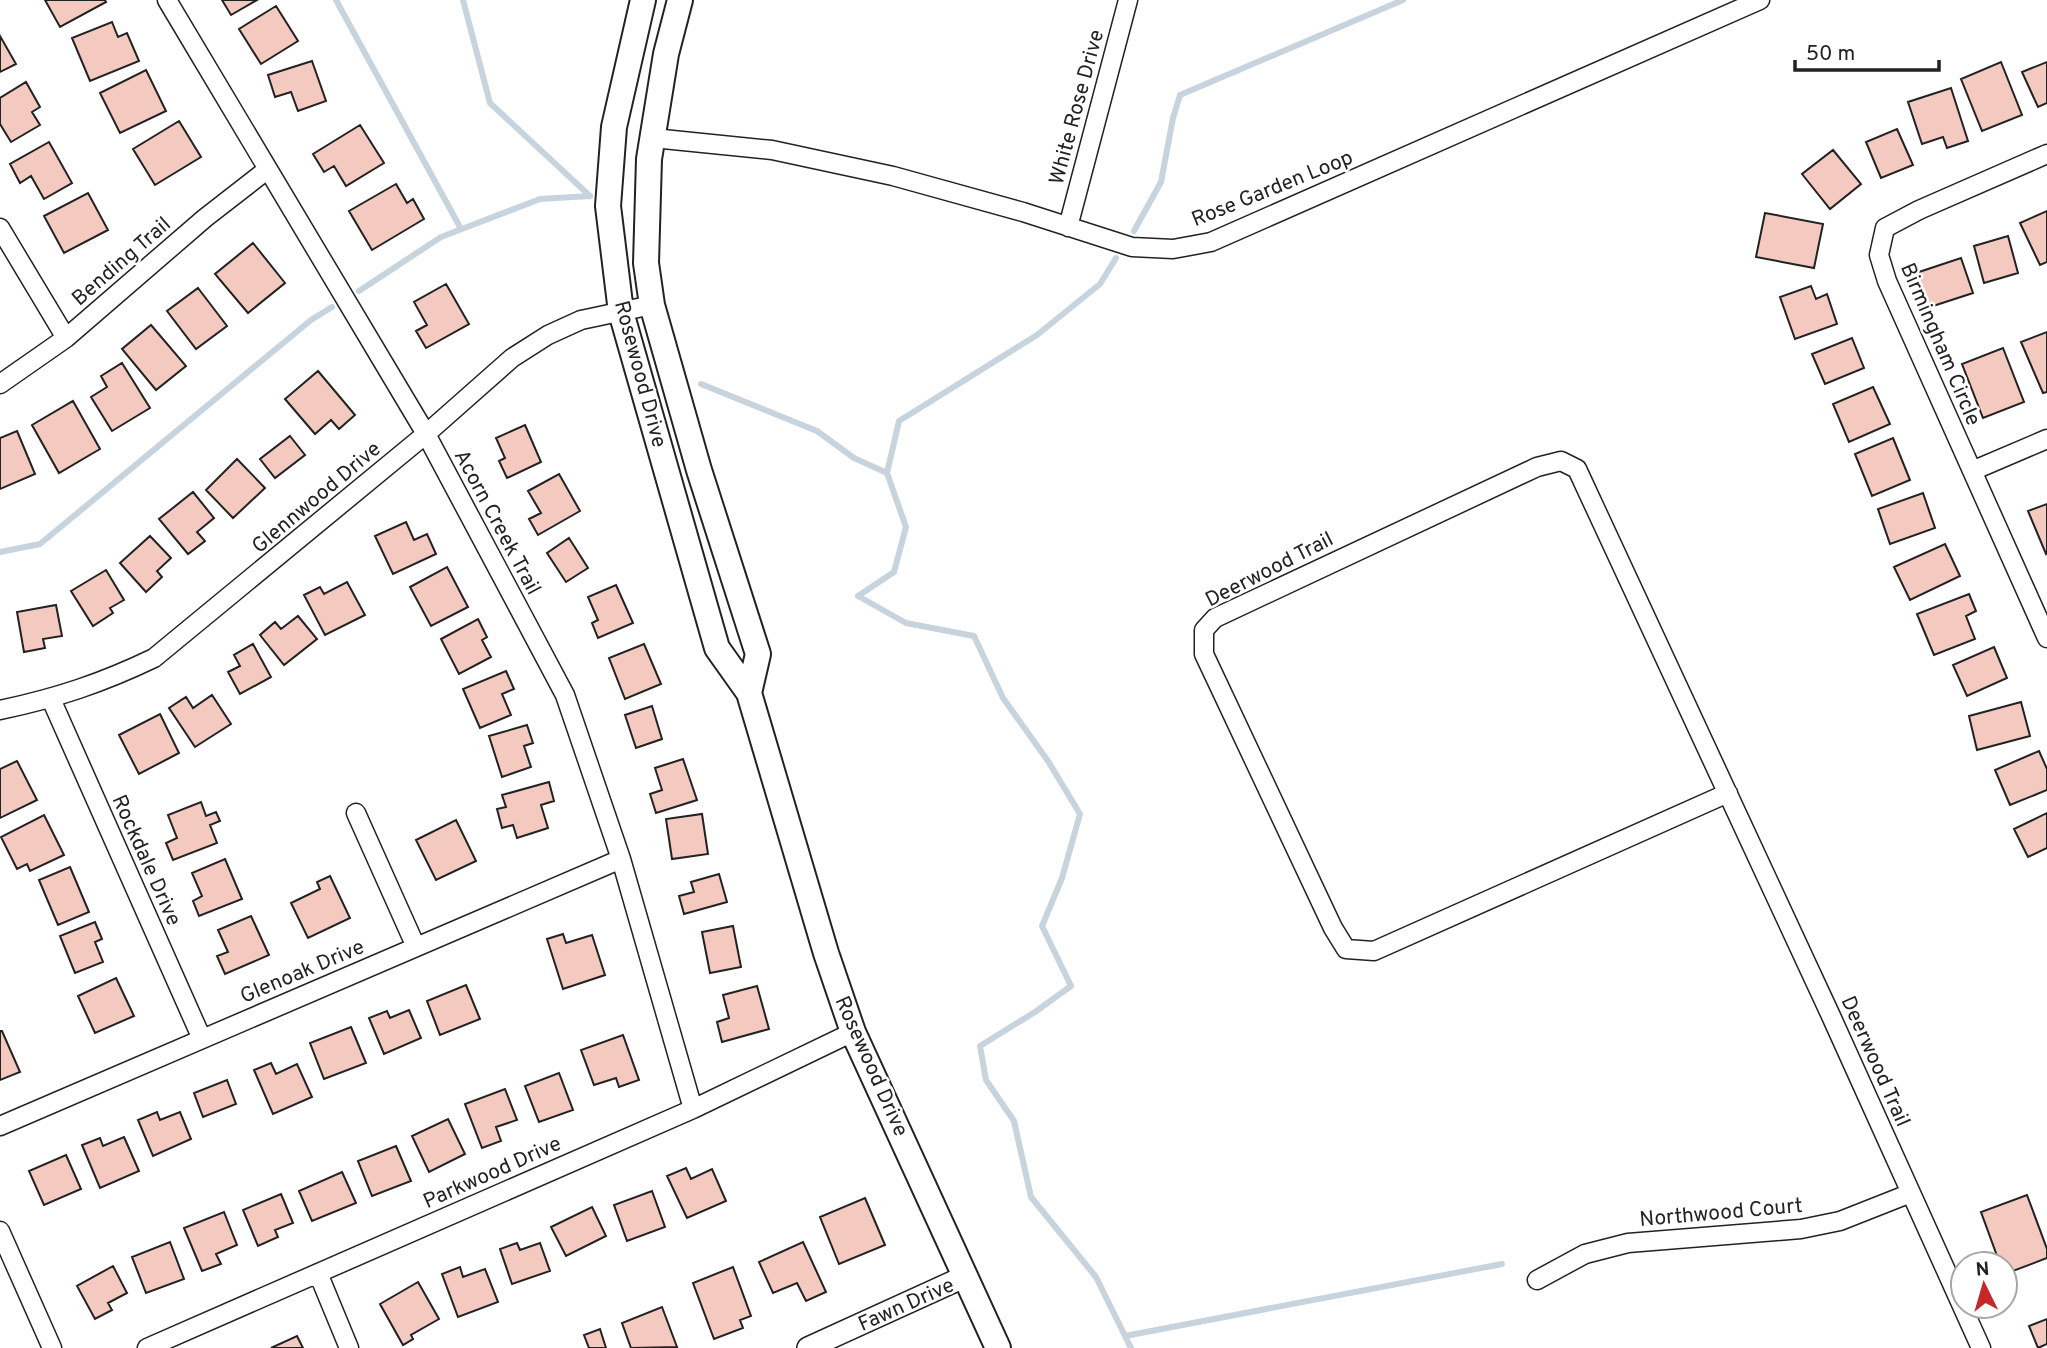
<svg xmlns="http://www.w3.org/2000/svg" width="2047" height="1348" viewBox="0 0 2047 1348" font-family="Overpass,sans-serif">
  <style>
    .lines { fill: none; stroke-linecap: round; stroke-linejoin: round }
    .stream { stroke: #c7d3dd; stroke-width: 6 }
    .building { fill: #f3c9c0; stroke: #222; stroke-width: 2 }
    .minor-casing { stroke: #222; stroke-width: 21 }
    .tertiary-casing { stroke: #222; stroke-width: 24 }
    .secondary-casing { stroke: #222; stroke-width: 28 }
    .minor { stroke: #fff; stroke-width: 18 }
    .tertiary { stroke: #fff; stroke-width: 21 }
    .secondary { stroke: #fff; stroke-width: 24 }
    .labels { text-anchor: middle; stroke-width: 5; stroke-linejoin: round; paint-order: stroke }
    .street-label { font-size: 21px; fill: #222; stroke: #fff }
  </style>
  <rect width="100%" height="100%" fill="#fff"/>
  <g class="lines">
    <path class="stream" d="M 336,0 L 461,229
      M 463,0 L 490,103 L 590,196
      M 1134,231 L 1161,182 L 1173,118 L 1180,95 L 1403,0
      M 359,291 L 441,237 L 540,199 L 590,196
      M 701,384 L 817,431 L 854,458 L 887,473 L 906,527 L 894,572 L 858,596 L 906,623 L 974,636 L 1003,698 L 1048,761 L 1080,814 L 1062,878 L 1042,926 L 1071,986 L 1035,1012 L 980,1046 L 986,1080 L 1014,1121 L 1031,1197 L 1096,1277 L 1131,1348
      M 887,473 L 899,421 L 1037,335 L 1100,284 L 1116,258
      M 0,552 L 40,544 L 311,320 L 332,307
      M 1125,1336 L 1502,1264"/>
  </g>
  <path class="building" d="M 45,0 L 105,0 L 106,2 L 60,27 Z
    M 222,0 L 257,0 L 231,15 Z
    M 276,6 L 298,41 L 261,64 L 239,29 Z
    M 112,22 L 118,37 L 127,33 L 139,61 L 90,81 L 72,38 Z
    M 0,36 L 16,64 L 0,72 Z
    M 312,61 L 326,101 L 298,111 L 291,92 L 275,97 L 268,75 Z
    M 2001,62 L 2022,115 L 1982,131 L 1961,79 Z
    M 2047,62 L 2047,103 L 2038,107 L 2022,72 Z
    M 146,70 L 166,111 L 120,133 L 100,93 Z
    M 26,82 L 40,107 L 32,112 L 40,125 L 11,142 L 0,124 L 0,98 Z
    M 1951,88 L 1968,141 L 1947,148 L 1943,137 L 1922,144 L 1908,102 Z
    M 179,121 L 201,157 L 155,185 L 133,149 Z
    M 360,125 L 384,163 L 346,186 L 334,166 L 324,172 L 313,154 Z
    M 1897,129 L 1913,165 L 1881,178 L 1866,142 Z
    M 49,142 L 72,183 L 44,199 L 31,176 L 20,183 L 10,164 Z
    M 1833,150 L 1861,184 L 1830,209 L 1802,174 Z
    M 396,184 L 407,203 L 413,199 L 424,219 L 372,250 L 349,211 Z
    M 88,193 L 108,230 L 64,253 L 44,216 Z
    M 2047,211 L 2047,262 L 2040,265 L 2020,223 Z
    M 1765,213 L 1823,224 L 1814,268 L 1756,257 Z
    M 2008,236 L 2018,273 L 1984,283 L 1974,246 Z
    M 253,243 L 285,283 L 248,313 L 215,274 Z
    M 1961,258 L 1973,293 L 1927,308 L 1916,273 Z
    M 446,284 L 469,324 L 426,348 L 416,331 L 427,325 L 414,302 Z
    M 1811,286 L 1816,299 L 1827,294 L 1837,324 L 1795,339 L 1780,297 Z
    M 198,288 L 227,326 L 196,349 L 167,311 Z
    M 151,325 L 186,366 L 156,390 L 122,349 Z
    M 2047,332 L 2047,392 L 2043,393 L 2021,342 Z
    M 1852,338 L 1864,368 L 1825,384 L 1812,354 Z
    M 2003,348 L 2024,402 L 1983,418 L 1962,364 Z
    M 122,363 L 150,408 L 112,431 L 91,397 L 107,387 L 101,376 Z
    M 318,371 L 355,415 L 339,429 L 331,420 L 315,434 L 285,399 Z
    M 1873,387 L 1890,424 L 1849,442 L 1833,404 Z
    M 73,401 L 100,449 L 59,473 L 32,425 Z
    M 525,425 L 541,462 L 507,478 L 499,461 L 505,458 L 496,438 Z
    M 17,431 L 35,474 L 0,489 L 0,438 Z
    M 290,436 L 305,455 L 275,478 L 260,459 Z
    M 1893,438 L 1910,480 L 1872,496 L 1855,454 Z
    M 237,459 L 265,488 L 233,518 L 206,490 Z
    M 559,474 L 580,511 L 538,535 L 529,519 L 541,513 L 528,491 Z
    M 193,492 L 214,518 L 197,532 L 205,541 L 188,554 L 159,519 Z
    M 1923,493 L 1935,528 L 1890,544 L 1878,509 Z
    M 2047,504 L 2047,553 L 2046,554 L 2028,511 Z
    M 406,522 L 414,540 L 427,534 L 436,554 L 393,574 L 375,536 Z
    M 150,536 L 171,558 L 157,571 L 162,577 L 146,592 L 120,563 Z
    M 569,538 L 588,568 L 566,582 L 547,553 Z
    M 1945,544 L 1960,576 L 1910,600 L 1894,567 Z
    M 447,567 L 468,607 L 431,626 L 410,587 Z
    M 106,570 L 124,600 L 110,608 L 113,613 L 93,626 L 71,591 Z
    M 347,582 L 365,615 L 325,635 L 304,595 L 320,587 L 324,594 Z
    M 616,585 L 633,623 L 598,638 L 592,623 L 598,620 L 588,597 Z
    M 1969,594 L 1976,611 L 1966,616 L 1975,639 L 1934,655 L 1917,614 Z
    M 56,605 L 62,636 L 43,639 L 45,648 L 24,652 L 17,612 Z
    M 298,616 L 317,639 L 284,665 L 260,635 L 275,622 L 281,629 Z
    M 478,619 L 487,637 L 482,640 L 491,657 L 459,674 L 441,639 Z
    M 253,644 L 271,677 L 240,694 L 228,672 L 240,666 L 234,655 Z
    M 644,644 L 661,684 L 625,699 L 609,658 Z
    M 1994,647 L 2007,678 L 1967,696 L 1953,665 Z
    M 506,671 L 514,689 L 502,694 L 511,715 L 480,728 L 463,689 Z
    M 212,695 L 231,724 L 195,747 L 169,708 L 186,697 L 193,708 Z
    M 2021,702 L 2030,736 L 1977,750 L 1969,716 Z
    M 652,706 L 662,739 L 636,748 L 625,715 Z
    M 160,714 L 179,753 L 139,774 L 119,735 Z
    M 527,725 L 533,743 L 524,746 L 531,767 L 502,777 L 489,736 Z
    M 2039,751 L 2047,769 L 2047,790 L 2010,805 L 1995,770 Z
    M 683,759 L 697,800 L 656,813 L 650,794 L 662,790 L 655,768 Z
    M 17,761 L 37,800 L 0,818 L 0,769 Z
    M 549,782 L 554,801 L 541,805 L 548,828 L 517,838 L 513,825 L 502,828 L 497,809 L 506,807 L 502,795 Z
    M 201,802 L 206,816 L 216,812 L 220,821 L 210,825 L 217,843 L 173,860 L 166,843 L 177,838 L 168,815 Z
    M 2047,813 L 2047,848 L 2028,857 L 2014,829 Z
    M 702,814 L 708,854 L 672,859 L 666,819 Z
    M 44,815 L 64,855 L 30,871 L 27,864 L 17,869 L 1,837 Z
    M 456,820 L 476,861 L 436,880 L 416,840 Z
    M 225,859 L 242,899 L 199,916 L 193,901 L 202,896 L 192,873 Z
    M 70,867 L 89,912 L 58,925 L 39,880 Z
    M 719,874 L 727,902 L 684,914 L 679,896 L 694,892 L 691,882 Z
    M 330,876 L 350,918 L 308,938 L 291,903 L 320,889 L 317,882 Z
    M 251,916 L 269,955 L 225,974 L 217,956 L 228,952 L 218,930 Z
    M 95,922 L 102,939 L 95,942 L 103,962 L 75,973 L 60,936 Z
    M 733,926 L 741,967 L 710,973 L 702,932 Z
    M 563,934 L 566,943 L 592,935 L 605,975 L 563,989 L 547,939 Z
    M 116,978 L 134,1016 L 95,1033 L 78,996 Z
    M 466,985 L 480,1019 L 440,1035 L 427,1001 Z
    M 757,986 L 769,1029 L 722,1042 L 717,1022 L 729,1018 L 723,995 Z
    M 409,1010 L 421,1038 L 384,1054 L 369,1018 L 387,1011 L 390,1018 Z
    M 351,1027 L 366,1063 L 324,1079 L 310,1043 Z
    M 0,1031 L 2,1031 L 20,1072 L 0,1080 Z
    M 623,1035 L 639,1080 L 619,1087 L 616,1078 L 594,1085 L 581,1050 Z
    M 271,1063 L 276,1074 L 297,1064 L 312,1097 L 273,1114 L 254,1070 Z
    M 559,1073 L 573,1110 L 539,1122 L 525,1086 Z
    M 227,1080 L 236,1104 L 203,1117 L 194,1093 Z
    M 505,1089 L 517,1120 L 496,1127 L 501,1141 L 482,1148 L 465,1104 Z
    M 157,1112 L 160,1120 L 180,1112 L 191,1139 L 153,1156 L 138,1120 Z
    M 448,1119 L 465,1154 L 429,1172 L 412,1136 Z
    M 124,1137 L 139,1171 L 100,1188 L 82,1145 L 100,1138 L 103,1146 Z
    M 396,1146 L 411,1181 L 372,1196 L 358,1161 Z
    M 66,1155 L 81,1189 L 44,1205 L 29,1171 Z
    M 686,1168 L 691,1179 L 712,1169 L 726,1201 L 687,1218 L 667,1176 Z
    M 342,1172 L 356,1203 L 312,1221 L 299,1191 Z
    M 652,1191 L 665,1227 L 627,1241 L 614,1205 Z
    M 281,1194 L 293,1223 L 275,1230 L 278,1237 L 258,1246 L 243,1210 Z
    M 2027,1195 L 2047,1249 L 2047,1258 L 2005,1274 L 2005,1264 L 2000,1264 L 1981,1212 Z
    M 865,1198 L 885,1245 L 839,1264 L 820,1217 Z
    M 592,1207 L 606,1236 L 566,1256 L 551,1227 Z
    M 224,1212 L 237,1245 L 216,1254 L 221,1264 L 202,1271 L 184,1228 Z
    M 170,1242 L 184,1279 L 146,1293 L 132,1257 Z
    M 803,1242 L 826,1292 L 806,1301 L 797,1283 L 773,1293 L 759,1262 Z
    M 517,1243 L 520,1250 L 540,1243 L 550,1271 L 512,1284 L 500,1249 Z
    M 113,1266 L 127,1293 L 108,1303 L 112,1310 L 95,1319 L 77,1286 Z
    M 460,1267 L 463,1277 L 485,1269 L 498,1302 L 458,1317 L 442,1274 Z
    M 733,1267 L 751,1316 L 740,1320 L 743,1328 L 714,1339 L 693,1283 Z
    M 418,1282 L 439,1319 L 411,1335 L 413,1339 L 403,1345 L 380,1304 Z
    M 662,1307 L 677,1347 L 631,1348 L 622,1323 Z
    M 2047,1319 L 2047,1344 L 2038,1348 L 2029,1326 Z
    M 600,1329 L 606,1348 L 589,1348 L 584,1335 Z
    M 297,1336 L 303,1348 L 271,1348 Z"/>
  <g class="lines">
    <g class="minor-casing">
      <path id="minor" d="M 167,0 L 426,434 L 565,695 L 621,859 L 693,1109
        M 653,138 L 772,150 L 893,176 L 1023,212 L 1132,247 L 1173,249 L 1211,242 L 1760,0
        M 2047,154 L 1919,210 L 1885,228 L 1879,255 L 1887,281 L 2047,638
        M 1068,227 L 1128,0
        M 0,228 L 66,338
        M 0,384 L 66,338 L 205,218 L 268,169
        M 1972,471 L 2047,439
        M 51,699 L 202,1039
        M 0,710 C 57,698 102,683 154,658 L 426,434 L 512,358 L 548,335 L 581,320 L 652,305
        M 1728,793 L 1374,951 L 1346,949 L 1333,928 L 1204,654 L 1204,630 L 1215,618 L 1537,467 L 1561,461 L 1577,469 L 1831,1016 L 1981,1348
        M 356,813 L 416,947
        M 0,1126 L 621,859
        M 0,1231 L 52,1348
        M 318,1273 L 349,1348
        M 1537,1280 L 1585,1254 L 1628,1243 L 1801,1229 L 1840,1221 L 1911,1193
        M 147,1348 L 693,1109 L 853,1032"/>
    </g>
    <g class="tertiary-casing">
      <path id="tertiary" d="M 808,1348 L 966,1276"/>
    </g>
    <g class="secondary-casing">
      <path id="secondary" d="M 643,0 L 614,127 L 608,206 L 621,312 L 717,648 L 749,693 L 826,953 L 853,1032 L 998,1348
        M 680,0 L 666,54 L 649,159 L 646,263 L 652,305 L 699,470 L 758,654 L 749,693"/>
    </g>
    <use href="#minor" class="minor"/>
    <use href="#tertiary" class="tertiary"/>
    <use href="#secondary" class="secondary"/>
  </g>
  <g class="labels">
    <g class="street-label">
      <text transform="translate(1076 107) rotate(-75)" y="7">White Rose Drive</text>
      <text transform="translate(1272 188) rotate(-22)" y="7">Rose Garden Loop</text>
      <text transform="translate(121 261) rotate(-41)" y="7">Bending Trail</text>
      <text transform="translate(1941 344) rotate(67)" y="7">Birmingham Circle</text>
      <text transform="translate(641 374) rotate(75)" y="7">Rosewood Drive</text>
      <text transform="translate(316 497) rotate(-40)" y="7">Glennwood Drive</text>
      <text transform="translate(498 522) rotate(62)" y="7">Acorn Creek Trail</text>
      <text transform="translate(1269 569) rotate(-27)" y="7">Deerwood Trail</text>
      <text transform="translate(147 860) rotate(66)" y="7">Rockdale Drive</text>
      <text transform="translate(302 971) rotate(-23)" y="7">Glenoak Drive</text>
      <text transform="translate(1876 1061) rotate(66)" y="7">Deerwood Trail</text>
      <text transform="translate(872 1066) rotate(66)" y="7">Rosewood Drive</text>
      <text transform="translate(492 1172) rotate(-24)" y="7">Parkwood Drive</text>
      <text transform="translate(1721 1212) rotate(-5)" y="7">Northwood Court</text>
      <text transform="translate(906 1304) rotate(-24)" y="7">Fawn Drive</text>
    </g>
  </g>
  <g transform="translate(1984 1285) rotate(355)"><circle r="33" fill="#ffffff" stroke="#a7a7a7" stroke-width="2"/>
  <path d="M0-5L12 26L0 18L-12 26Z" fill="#c62828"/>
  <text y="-10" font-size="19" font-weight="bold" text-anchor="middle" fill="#222222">N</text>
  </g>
  <path d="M1795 60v10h144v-10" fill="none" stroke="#222222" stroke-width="3.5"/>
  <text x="1806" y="60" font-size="21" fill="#222222" stroke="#ffffff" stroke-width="5" paint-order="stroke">50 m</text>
</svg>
